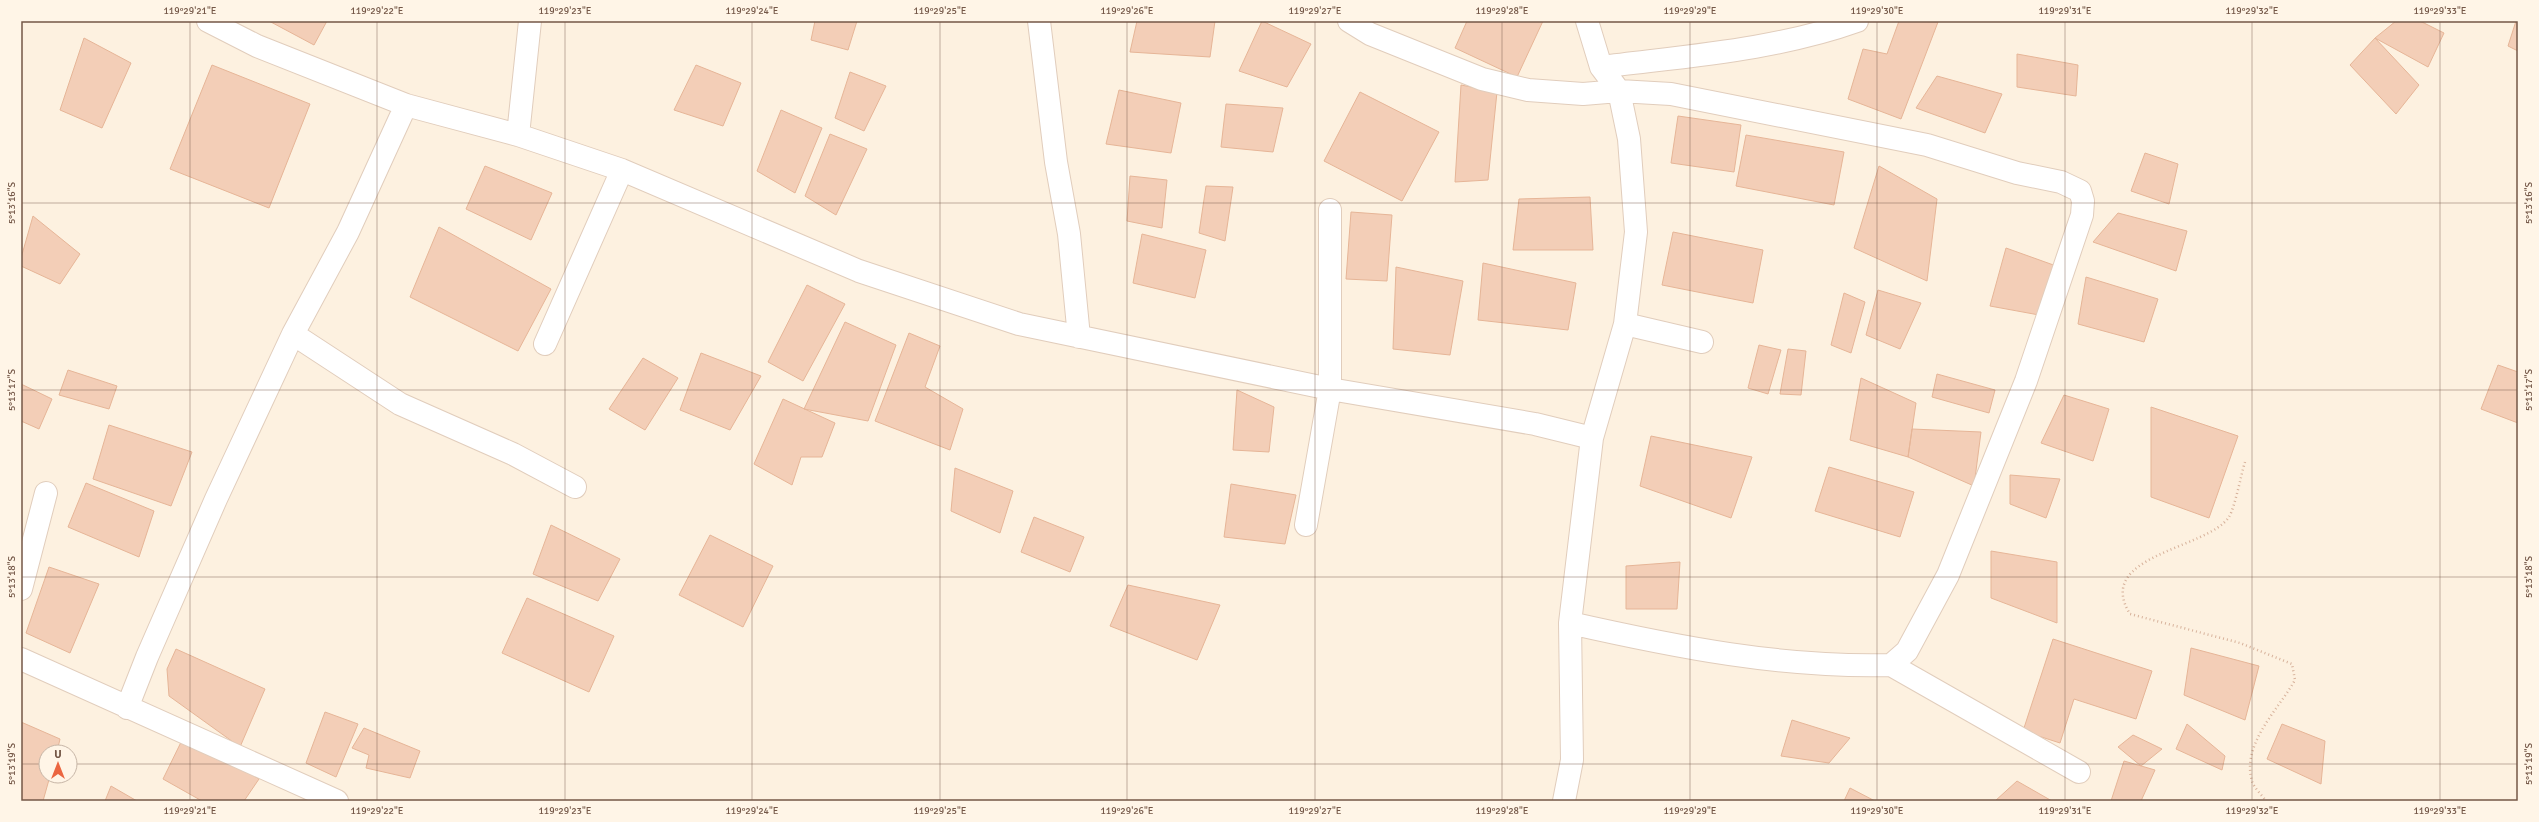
<svg xmlns="http://www.w3.org/2000/svg" width="2539" height="822" viewBox="0 0 2539 822" font-family="Signika,sans-serif">
  <style>
    .building { fill: #f3ceb7; stroke: #e6b597 }
    .lines { fill: none; stroke-linecap: round; stroke-linejoin: round }
    .minor-casing { stroke: #e1cdbc; stroke-width: 24 }
    .path { stroke: #d7b29b; stroke-width: 2.5; stroke-dasharray: 1 3; stroke-linecap: butt }
    .minor { stroke: #fff; stroke-width: 22 }
    .ticks { fill: none; stroke: #745747; stroke-width: 1; stroke-opacity: 0.45 }
    .neatline { fill: none; stroke: #745747; stroke-width: 1.5 }
    .ticks-label { font-size: 10px; text-anchor: middle; fill: #745747 }
  </style>
  <rect width="100%" height="100%" fill="#fdf1e0"/>
  <path class="building" d="M 269,21 L 327,21 L 314,45 Z
    M 815,21 L 857,21 L 848,50 L 811,40 Z
    M 1137,21 L 1215,21 L 1210,57 L 1130,52 Z
    M 1262,21 L 1311,44 L 1287,87 L 1239,71 Z
    M 1467,21 L 1543,21 L 1517,77 L 1455,48 Z
    M 1899,21 L 1938,22 L 1901,119 L 1848,99 L 1863,49 L 1887,54 Z
    M 2396,21 L 2420,21 L 2444,33 L 2428,67 L 2375,38 Z
    M 2516,21 L 2518,21 L 2518,51 L 2508,46 Z
    M 84,38 L 131,63 L 102,128 L 60,110 Z
    M 2375,38 L 2419,85 L 2396,114 L 2350,65 Z
    M 2017,54 L 2078,65 L 2076,96 L 2017,87 Z
    M 212,65 L 310,104 L 269,208 L 170,169 Z
    M 696,65 L 741,83 L 723,126 L 674,110 Z
    M 850,72 L 886,86 L 864,131 L 835,118 Z
    M 1937,76 L 2002,94 L 1985,133 L 1916,108 Z
    M 1461,85 L 1497,92 L 1488,180 L 1455,182 Z
    M 1119,90 L 1181,103 L 1171,153 L 1106,144 Z
    M 1360,92 L 1439,132 L 1402,201 L 1324,161 Z
    M 1226,104 L 1283,108 L 1273,152 L 1221,147 Z
    M 781,110 L 822,128 L 795,193 L 757,171 Z
    M 1678,116 L 1741,125 L 1734,172 L 1671,163 Z
    M 830,134 L 867,149 L 836,215 L 805,196 Z
    M 1746,135 L 1844,152 L 1834,205 L 1736,186 Z
    M 2145,153 L 2178,164 L 2169,204 L 2131,191 Z
    M 485,166 L 552,193 L 531,240 L 466,209 Z
    M 1879,166 L 1937,199 L 1927,281 L 1854,248 Z
    M 1130,176 L 1167,180 L 1162,228 L 1127,221 Z
    M 1206,186 L 1233,187 L 1225,241 L 1199,233 Z
    M 1590,197 L 1593,250 L 1513,250 L 1519,199 Z
    M 1351,212 L 1392,215 L 1387,281 L 1346,279 Z
    M 2118,213 L 2187,231 L 2176,271 L 2093,242 Z
    M 33,216 L 80,254 L 60,284 L 21,266 L 21,258 Z
    M 439,227 L 551,289 L 518,351 L 410,297 Z
    M 1673,232 L 1763,250 L 1753,303 L 1662,285 Z
    M 1142,234 L 1206,250 L 1195,298 L 1133,283 Z
    M 2006,248 L 2059,267 L 2039,315 L 1990,306 Z
    M 1483,263 L 1576,283 L 1568,330 L 1478,320 Z
    M 1396,267 L 1463,281 L 1450,355 L 1393,349 Z
    M 2086,277 L 2158,299 L 2144,342 L 2078,324 Z
    M 807,285 L 845,304 L 803,381 L 768,362 Z
    M 1878,290 L 1921,303 L 1900,349 L 1866,335 Z
    M 1844,293 L 1865,302 L 1851,353 L 1831,345 Z
    M 845,322 L 896,345 L 868,421 L 804,409 Z
    M 909,333 L 940,346 L 925,387 L 963,409 L 950,450 L 875,421 Z
    M 1759,345 L 1781,350 L 1768,394 L 1748,388 Z
    M 1788,349 L 1806,351 L 1801,395 L 1780,394 Z
    M 701,353 L 761,376 L 730,430 L 680,410 Z
    M 643,358 L 678,378 L 645,430 L 609,409 Z
    M 2498,365 L 2518,372 L 2518,423 L 2481,409 Z
    M 68,370 L 117,386 L 109,409 L 59,395 Z
    M 1937,374 L 1995,390 L 1989,413 L 1932,397 Z
    M 1861,378 L 1916,403 L 1908,457 L 1850,440 Z
    M 21,384 L 52,399 L 39,429 L 21,421 Z
    M 1237,390 L 1274,407 L 1269,452 L 1233,450 Z
    M 2064,395 L 2109,409 L 2093,461 L 2041,443 Z
    M 783,399 L 835,423 L 822,457 L 801,457 L 792,485 L 754,464 Z
    M 2151,407 L 2238,436 L 2209,518 L 2151,497 Z
    M 109,425 L 192,452 L 171,506 L 93,479 Z
    M 1912,429 L 1981,432 L 1974,486 L 1908,457 Z
    M 1651,436 L 1752,457 L 1731,518 L 1640,486 Z
    M 1829,467 L 1914,492 L 1900,537 L 1815,511 Z
    M 955,468 L 1013,491 L 1000,533 L 951,511 Z
    M 2010,475 L 2060,479 L 2046,518 L 2010,504 Z
    M 86,483 L 154,511 L 139,557 L 68,527 Z
    M 1231,484 L 1296,495 L 1285,544 L 1224,537 Z
    M 1034,517 L 1084,537 L 1070,572 L 1021,552 Z
    M 551,525 L 620,559 L 598,601 L 533,574 Z
    M 710,535 L 773,566 L 743,627 L 679,595 Z
    M 1991,551 L 2057,562 L 2057,623 L 1991,598 Z
    M 1680,562 L 1677,609 L 1626,609 L 1626,566 Z
    M 49,567 L 99,584 L 70,653 L 26,633 Z
    M 1128,585 L 1220,605 L 1197,660 L 1110,626 Z
    M 527,598 L 614,636 L 589,692 L 502,653 Z
    M 2053,639 L 2152,671 L 2136,719 L 2074,699 L 2060,743 L 2023,731 Z
    M 2191,648 L 2259,666 L 2245,720 L 2184,695 Z
    M 176,649 L 265,689 L 240,747 L 169,696 L 167,669 Z
    M 325,712 L 358,724 L 336,777 L 306,763 Z
    M 1792,720 L 1850,738 L 1829,763 L 1781,756 Z
    M 21,722 L 60,739 L 57,752 L 46,752 L 46,776 L 50,776 L 43,801 L 21,801 Z
    M 2187,724 L 2225,756 L 2222,770 L 2176,749 Z
    M 2282,724 L 2325,741 L 2321,784 L 2267,759 Z
    M 364,728 L 420,751 L 410,778 L 366,768 L 369,755 L 352,748 Z
    M 185,734 L 259,779 L 244,801 L 202,801 L 163,779 Z
    M 2133,735 L 2162,749 L 2141,766 L 2118,747 Z
    M 2124,761 L 2155,770 L 2141,801 L 2111,801 Z
    M 2017,781 L 2052,801 L 1995,801 Z
    M 111,786 L 137,801 L 105,801 Z
    M 1850,788 L 1875,801 L 1844,801 Z"/>
  <g class="lines">
    <g class="minor-casing">
      <path id="minor" d="M 208,21 L 257,46 L 406,105 L 518,135 L 622,170 L 859,271 L 1019,324 L 1330,389 L 1535,424 L 1592,438
        M 1039,21 L 1056,162 L 1069,234 L 1079,337
        M 1349,21 L 1370,34 L 1482,79 L 1528,90 L 1583,94 L 1619,91 L 1671,94 L 1927,145 L 2017,173 L 2061,182 L 2080,191 L 2083,201 L 2082,215 L 2026,381 L 1948,575 L 1907,651 L 1891,665 C 1783,668 1676,647 1570,623
        M 1601,67 C 1686,56 1776,50 1857,21
        M 518,135 L 530,21
        M 1625,324 L 1702,342
        M 293,334 L 400,404 L 513,454 L 575,487
        M 545,344 L 622,170
        M 1306,525 L 1330,389 L 1330,210
        M 21,589 L 46,493
        M 21,659 L 337,801
        M 1891,665 L 2079,772
        M 127,708 L 147,657 L 216,499 L 293,334 L 348,232 L 406,105
        M 1564,801 L 1572,760 L 1570,623 L 1592,438 L 1625,324 L 1636,232 L 1629,139 L 1619,91 L 1601,67 L 1587,21"/>
    </g>
    <path class="path" d="M 2245,462 C 2241,475 2235,507 2229,517 C 2208,549 2093,555 2130,614 L 2240,643 L 2292,664 L 2295,680 C 2279,709 2241,744 2252,781 C 2254,788 2262,795 2266,801"/>
    <use href="#minor" class="minor"/>
  </g>
  <path class="ticks" d="M 190,21 L 190,801M 377,21 L 377,801M 565,21 L 565,801M 752,21 L 752,801M 940,21 L 940,801M 1127,21 L 1127,801M 1315,21 L 1315,801M 1502,21 L 1502,801M 1690,21 L 1690,801M 1877,21 L 1877,801M 2065,21 L 2065,801M 2252,21 L 2252,801M 2440,21 L 2440,801M 21,203 L 2518,203M 21,390 L 2518,390M 21,577 L 2518,577M 21,764 L 46,764M 70,764 L 2518,764"/>
  <rect width="2539" height="822" fill="none" stroke="#fff5e7" stroke-width="44"/>
  <g transform="translate(58 764)"><circle r="19" fill="#fff5e7" stroke="#c7b6a7"/>
  <path d="M0-3L7 15L0 10L-7 15Z" fill="#eb6641"/>
  <text y="-6" font-size="11" font-weight="bold" text-anchor="middle" fill="#745747">U</text>
  </g>
  <rect x="22" y="22" width="2495" height="778" class="neatline"/>
  <g class="ticks-label">
    <text x="190" y="14">119°29'21"E</text>
    <text x="377" y="14">119°29'22"E</text>
    <text x="565" y="14">119°29'23"E</text>
    <text x="752" y="14">119°29'24"E</text>
    <text x="940" y="14">119°29'25"E</text>
    <text x="1127" y="14">119°29'26"E</text>
    <text x="1315" y="14">119°29'27"E</text>
    <text x="1502" y="14">119°29'28"E</text>
    <text x="1690" y="14">119°29'29"E</text>
    <text x="1877" y="14">119°29'30"E</text>
    <text x="2065" y="14">119°29'31"E</text>
    <text x="2252" y="14">119°29'32"E</text>
    <text x="2440" y="14">119°29'33"E</text>
    <text transform="translate(11 203) rotate(-90)" y="4">5°13'16"S</text>
    <text transform="translate(2528 203) rotate(-90)" y="4">5°13'16"S</text>
    <text transform="translate(11 390) rotate(-90)" y="4">5°13'17"S</text>
    <text transform="translate(2528 390) rotate(-90)" y="4">5°13'17"S</text>
    <text transform="translate(11 577) rotate(-90)" y="4">5°13'18"S</text>
    <text transform="translate(2528 577) rotate(-90)" y="4">5°13'18"S</text>
    <text transform="translate(11 764) rotate(-90)" y="4">5°13'19"S</text>
    <text transform="translate(2528 764) rotate(-90)" y="4">5°13'19"S</text>
    <text x="190" y="814">119°29'21"E</text>
    <text x="377" y="814">119°29'22"E</text>
    <text x="565" y="814">119°29'23"E</text>
    <text x="752" y="814">119°29'24"E</text>
    <text x="940" y="814">119°29'25"E</text>
    <text x="1127" y="814">119°29'26"E</text>
    <text x="1315" y="814">119°29'27"E</text>
    <text x="1502" y="814">119°29'28"E</text>
    <text x="1690" y="814">119°29'29"E</text>
    <text x="1877" y="814">119°29'30"E</text>
    <text x="2065" y="814">119°29'31"E</text>
    <text x="2252" y="814">119°29'32"E</text>
    <text x="2440" y="814">119°29'33"E</text>
  </g>
</svg>
